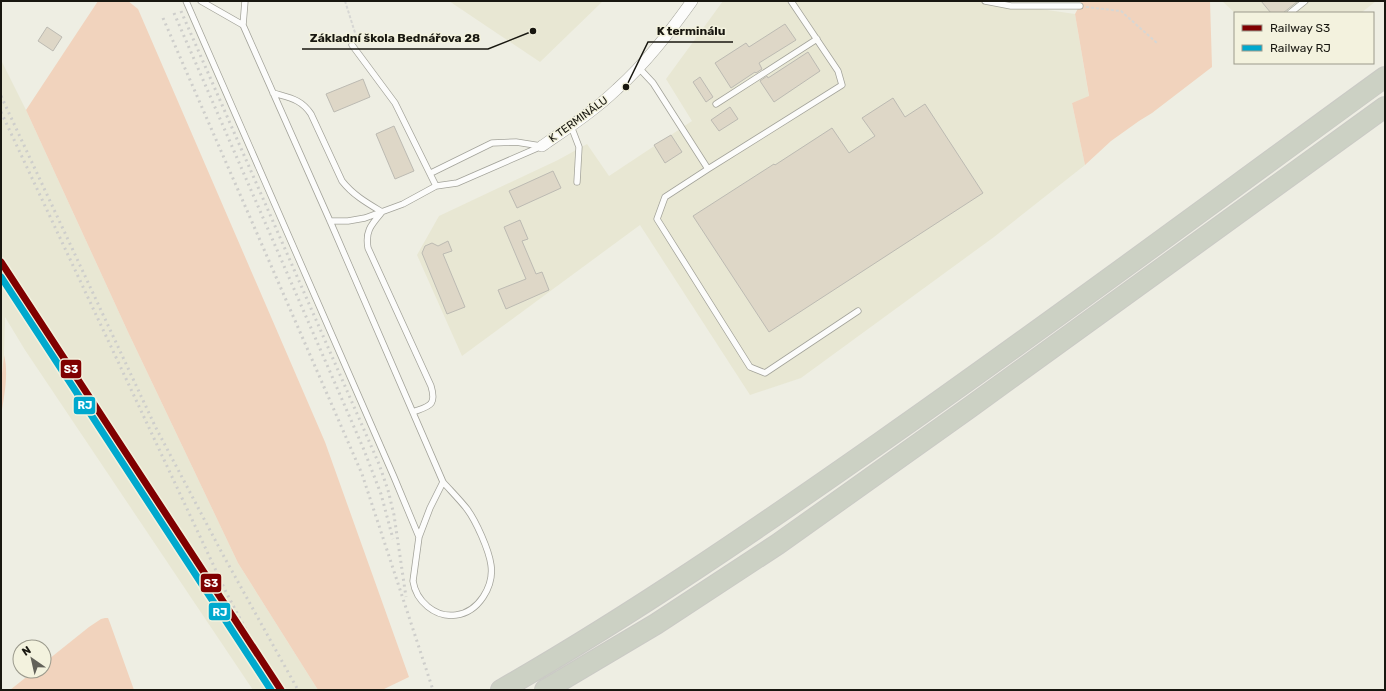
<svg xmlns="http://www.w3.org/2000/svg" width="1386" height="691" viewBox="0 0 1386 691" font-family="Rubik,sans-serif">
  <style>
    .built { fill: #e8e7d3 }
    .green { fill: #f1d3bd }
    .building { fill: #ded7c7; stroke: #bcbab2 }
    .lines { fill: none; stroke-linecap: round; stroke-linejoin: round }
    .service-casing { stroke: #a3a39a; stroke-width: 7 }
    .minor-casing { stroke: #a3a39a; stroke-width: 12 }
    .motorway-casing { stroke: #cacac5; stroke-width: 22 }
    .path { stroke: #d7d7d4; stroke-width: 2; stroke-dasharray: 3 2; stroke-linecap: butt }
    .service { stroke: #fcfcfb; stroke-width: 5.5 }
    .minor { stroke: #fcfcfb; stroke-width: 11 }
    .motorway { stroke: #ccd1c4; stroke-width: 20 }
    .rail { stroke: #cececb; stroke-width: 3; stroke-dasharray: 2 4; stroke-linecap: butt }
    .rail-1-casing { stroke: #f3f2de; stroke-width: 10 }
    .rail-2-casing { stroke: #f3f2de; stroke-width: 10 }
    .rail-1 { stroke: #800000; stroke-width: 7 }
    .rail-2 { stroke: #00a9ce; stroke-width: 7 }
    .labels { text-anchor: middle; stroke-width: 3; stroke-linejoin: round; paint-order: stroke }
    .street-label { font-size: 11px; fill: #181710; stroke: #f3f2de }
    .leader { fill: none; stroke: #181710; stroke-width: 1.5 }
    .callout-dot { fill: #181710; stroke: #f3f2de; stroke-width: 1.5 }
    .callout-label { font-size: 12px; text-anchor: middle; font-weight: bold; fill: #181710; stroke: #f3f2de; stroke-width: 3; stroke-linejoin: round; paint-order: stroke }
    .line-badge { stroke: #f3f2de; stroke-width: 1.5 }
    .badge-label { font-size: 11px; text-anchor: middle; font-weight: bold; fill: #fff }
  </style>
  <rect width="100%" height="100%" fill="#eeeee3"/>
  <path class="built" d="M 449,1 L 603,1 L 540,62 Z
    M 723,1 L 986,1 L 1075,14 L 1089,97 L 1072,103 L 1085,165 L 994,237 L 801,378 L 750,395 L 640,225 L 462,356 L 417,255 L 439,216 L 558,160 L 587,144 L 609,176 L 692,121 L 666,79 Z
    M 1222,1 L 1376,1 L 1361,13 L 1235,13 Z
    M 1,60 L 26,110 L 128,332 L 238,563 L 318,690 L 253,690 L 25,350 L 5,317 L 4,355 L 1,383 Z"/>
  <path class="green" d="M 98,1 L 128,1 L 138,9 L 325,442 L 409,677 L 382,690 L 318,690 L 238,563 L 128,332 L 26,110 Z
    M 1082,1 L 1210,1 L 1212,67 L 1152,113 L 1139,121 L 1111,141 L 1085,165 L 1072,103 L 1089,96 L 1075,14 Z
    M 4,355 C 9,374 4,396 1,416 L 1,383 Z
    M 105,618 L 108,618 L 110,623 L 134,690 L 10,690 L 34,671 L 44,671 L 44,663 L 89,627 L 101,619 Z"/>
  <path class="building" d="M 1261,1 L 1298,1 L 1283,13 L 1271,13 Z
    M 785,24 L 796,40 L 759,63 L 762,69 L 756,73 L 755,72 L 731,88 L 715,63 L 746,43 L 749,47 Z
    M 47,27 L 62,37 L 53,51 L 38,41 Z
    M 808,52 L 820,71 L 774,102 L 760,81 L 767,76 L 768,78 Z
    M 700,77 L 713,97 L 706,102 L 693,82 Z
    M 363,79 L 370,97 L 334,112 L 326,94 Z
    M 893,98 L 905,117 L 925,104 L 983,193 L 769,332 L 693,216 L 774,164 L 775,165 L 832,128 L 849,153 L 875,136 L 862,118 Z
    M 730,107 L 738,119 L 719,131 L 711,120 Z
    M 394,126 L 414,171 L 395,179 L 376,134 Z
    M 671,135 L 682,152 L 665,163 L 654,145 Z
    M 553,171 L 561,188 L 517,208 L 509,191 Z
    M 520,220 L 528,239 L 522,241 L 536,274 L 542,272 L 549,290 L 506,309 L 498,290 L 526,279 L 504,227 Z
    M 448,241 L 452,251 L 443,254 L 465,307 L 447,314 L 422,253 L 425,246 L 432,243 L 438,246 Z"/>
  <g class="lines">
    <g class="service-casing">
      <path id="service" d="M 186,1 L 394,477 L 419,537
        M 201,1 L 243,25
        M 245,1 L 243,25 L 330,221 L 443,482 C 451,491 460,500 467,509 C 476,521 489,550 491,565 C 494,586 479,612 456,615 C 435,618 416,601 413,581 L 419,537 L 430,508 L 443,482
        M 985,1 L 1011,6 L 1080,6
        M 1290,13 L 1305,1
        M 352,45 L 395,103 L 436,186
        M 639,68 L 653,83 L 708,169 L 842,85 L 838,71 L 791,1
        M 273,93 C 290,98 301,99 311,114 L 342,181 C 353,195 367,203 382,212 C 371,225 365,231 368,248 L 431,386 C 437,406 429,406 413,412
        M 716,104 L 817,39
        M 571,126 L 579,147 L 577,182
        M 708,169 L 665,197 L 657,219 L 750,367 L 765,373 L 858,311
        M 431,173 L 492,143 L 516,142 L 541,146
        M 330,221 L 348,221 L 365,218 L 403,204 L 436,186 L 457,183 L 542,146"/>
    </g>
    <g class="minor-casing">
      <path id="minor" d="M 542,146 C 568,128 594,111 617,89 C 646,63 669,33 692,1"/>
    </g>
    <g class="motorway-casing">
      <path id="motorway" d="M 501,690 C 632,615 757,529 881,442 C 1051,323 1217,199 1385,77
        M 545,690 L 656,624 L 778,544 L 969,408 L 1385,107"/>
    </g>
    <path class="path" d="M 345,1 L 357,39
      M 1086,7 L 1121,11 L 1157,43"/>
    <use href="#service" class="service"/>
    <use href="#minor" class="minor"/>
    <use href="#motorway" class="motorway"/>
    <path class="rail" d="M 181,11 L 379,464 L 388,490 L 394,515 L 406,597
      M 174,13 L 364,450 L 381,494 L 393,539
      M 163,18 L 362,474 L 433,690
      M 1,96 L 155,426 L 222,553 L 298,690
      M 1,112 L 226,592 L 256,649 L 282,690"/>
    <g class="rail-1-casing">
      <path id="rail-1" d="M 1,262 L 281,690"/>
    </g>
    <g class="rail-2-casing">
      <path id="rail-2" d="M 1,277 L 271,690"/>
    </g>
    <use href="#rail-1" class="rail-1"/>
    <use href="#rail-2" class="rail-2"/>
  </g>
  <g class="labels">
    <g class="street-label">
      <text transform="translate(578 119) rotate(-36)" y="4">K TERMINÁLU</text>
    </g>
  </g>
  <path class="leader" d="M626 87L648 42H733M533 31L488 49H302"/>
  <g class="callout-dot">
    <circle cx="626" cy="87" r="4"/>
    <circle cx="533" cy="31" r="4"/>
  </g>
  <g class="callout-label">
    <text x="691" y="35">K terminálu</text>
    <text x="395" y="42">Základní škola Bednářova 28</text>
  </g>
  <g class="line-badge">
    <rect x="60" y="359" width="22" height="20" rx="4" fill="#800000"/>
    <rect x="73" y="396" width="23" height="19" rx="4" fill="#00a9ce"/>
    <rect x="200" y="573" width="22" height="20" rx="4" fill="#800000"/>
    <rect x="208" y="602" width="23" height="19" rx="4" fill="#00a9ce"/>
  </g>
  <g class="badge-label">
    <text x="71" y="373">S3</text>
    <text x="85" y="409">RJ</text>
    <text x="211" y="587">S3</text>
    <text x="220" y="616">RJ</text>
  </g>
  <rect width="1386" height="691" fill="none" stroke="#181710" stroke-width="4"/>
  <rect x="1234" y="12" width="140" height="52" fill="#f3f2de" stroke="#9b9a8c"/>
  <rect x="1242" y="25" width="20" height="6" fill="#800000" stroke="#9b9a8c"/>
  <text x="1270" y="32" font-size="12" fill="#181710">Railway S3</text>
  <rect x="1242" y="45" width="20" height="6" fill="#00a9ce" stroke="#9b9a8c"/>
  <text x="1270" y="52" font-size="12" fill="#181710">Railway RJ</text>
  <g transform="translate(32 659) rotate(326)"><circle r="19" fill="#f3f2de" stroke="#9b9a8c"/>
  <path d="M0-3L7 15L0 10L-7 15Z" fill="#63625a"/>
  <text y="-6" font-size="11" font-weight="bold" text-anchor="middle" fill="#181710">N</text>
  </g>
</svg>
